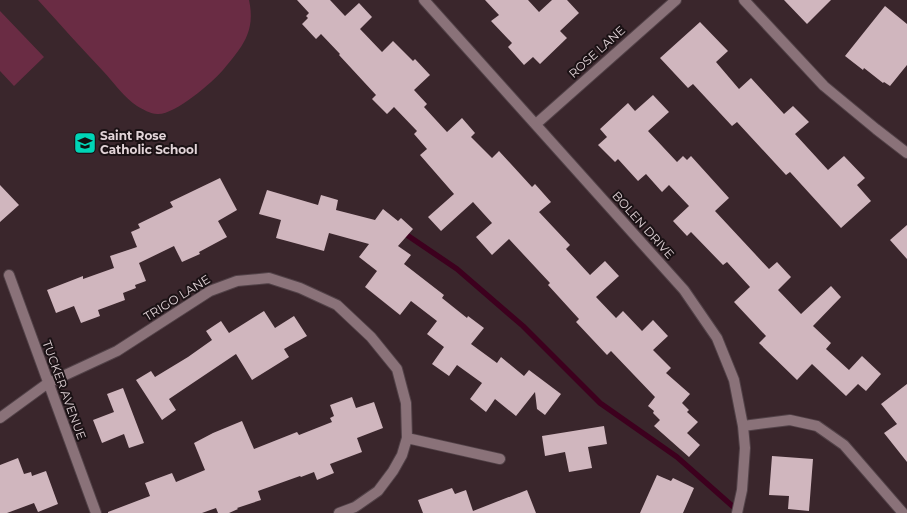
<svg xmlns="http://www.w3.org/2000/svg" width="907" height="513" viewBox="0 0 907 513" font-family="Montserrat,sans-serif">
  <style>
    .green { fill: #6a2c44 }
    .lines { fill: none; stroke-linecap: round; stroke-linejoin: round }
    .stream { stroke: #3d001e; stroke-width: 5.5 }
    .building { fill: #d0b6be }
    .minor-casing { stroke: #524248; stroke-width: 12 }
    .minor { stroke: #8a7279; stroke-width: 10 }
    .labels { text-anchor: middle; stroke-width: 4; stroke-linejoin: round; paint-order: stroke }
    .street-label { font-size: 12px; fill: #e2d4d8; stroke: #1b1215 }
    .poi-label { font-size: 12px; font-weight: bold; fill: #e2d4d8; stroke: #1b1215; text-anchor: start }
  </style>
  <rect width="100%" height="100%" fill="#3a262c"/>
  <path class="green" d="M 38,0 L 249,0 C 256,32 242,47 223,70 C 212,83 173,116 157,114 C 151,114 142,109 137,106 C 124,97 114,83 103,71 C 81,48 60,24 38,0 Z
    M 0,11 L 44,57 L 14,86 L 0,71 Z"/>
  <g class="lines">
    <path class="stream" d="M 401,231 L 457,269 L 523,326 L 600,403 L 677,457 L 738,511"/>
  </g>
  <path class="building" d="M 297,0 L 330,0 L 345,16 L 359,3 L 372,17 L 360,29 L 382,52 L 393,41 L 413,61 L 415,59 L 430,75 L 414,90 L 427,104 L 424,107 L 447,132 L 462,118 L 475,133 L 471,137 L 492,158 L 499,151 L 532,187 L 535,184 L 551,202 L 539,212 L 570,245 L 566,249 L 590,275 L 605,261 L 619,276 L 596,297 L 616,318 L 623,311 L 642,331 L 653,320 L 668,336 L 653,350 L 671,368 L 666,373 L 690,394 L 682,403 L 689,410 L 687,412 L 698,422 L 687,433 L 700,445 L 689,457 L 654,426 L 660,420 L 653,413 L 654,411 L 648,406 L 655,397 L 611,351 L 607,355 L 576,322 L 579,319 L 548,285 L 550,283 L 509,239 L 492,255 L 476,237 L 492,223 L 473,202 L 441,231 L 428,217 L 454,194 L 420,155 L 427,149 L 414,134 L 417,131 L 394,107 L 387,114 L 372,99 L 376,95 L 339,55 L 340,54 L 321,34 L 316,39 L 302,24 L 308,18 L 306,16 L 309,13 Z
    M 485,0 L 528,0 L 539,12 L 552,0 L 567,0 L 579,13 L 560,31 L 567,38 L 540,64 L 533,57 L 524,65 L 508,47 L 512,43 L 491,21 L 499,15 Z
    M 784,0 L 831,0 L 807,24 Z
    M 885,6 L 907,24 L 907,65 L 890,86 L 884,82 L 883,83 L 864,68 L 863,70 L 845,56 Z
    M 700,22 L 728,51 L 716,62 L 739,89 L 751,78 L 784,114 L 793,106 L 809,122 L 795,134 L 828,170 L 844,156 L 865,178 L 857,185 L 871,201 L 841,228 L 790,172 L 786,175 L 737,122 L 732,126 L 693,84 L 688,88 L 660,58 Z
    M 653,95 L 669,112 L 648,131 L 677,162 L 683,156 L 687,160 L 691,156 L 729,198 L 715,211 L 769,269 L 777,262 L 791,277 L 778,290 L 801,314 L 831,286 L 841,297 L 813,326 L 831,343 L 826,349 L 849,370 L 862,356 L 881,374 L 866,391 L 858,384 L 846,396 L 812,364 L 797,380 L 759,343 L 766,336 L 734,302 L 750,287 L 727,262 L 723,265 L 691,232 L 687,236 L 673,221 L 689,206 L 669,185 L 662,192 L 646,174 L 638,181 L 618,159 L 615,162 L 598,145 L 607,137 L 600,129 L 628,103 L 635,111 Z
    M 220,178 L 237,210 L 218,221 L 227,237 L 199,252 L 200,254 L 182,262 L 174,246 L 139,263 L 146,281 L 135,285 L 136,288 L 123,293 L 125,300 L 98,310 L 100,316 L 81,323 L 74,306 L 56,313 L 47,290 L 83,276 L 83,279 L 114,268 L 110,256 L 137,247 L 131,232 L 140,228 L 138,224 L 173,207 L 170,202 Z
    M 0,185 L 19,205 L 0,222 Z
    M 267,190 L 318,205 L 321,195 L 338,200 L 336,210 L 375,220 L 383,209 L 398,221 L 401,218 L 413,229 L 398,246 L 411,255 L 404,264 L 444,295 L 442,298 L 467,318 L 468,316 L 484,328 L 471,344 L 497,363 L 501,357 L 524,376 L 529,370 L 561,394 L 545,415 L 537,409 L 535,392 L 516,416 L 495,399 L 486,412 L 470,399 L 482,383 L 457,365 L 449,376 L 432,364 L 444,347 L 427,334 L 437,321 L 411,301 L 400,315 L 365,287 L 377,271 L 359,257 L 369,244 L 329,233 L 324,251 L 276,238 L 281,220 L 259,214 Z
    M 907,225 L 907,259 L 890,240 Z
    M 264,311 L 275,328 L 294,316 L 307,336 L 284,349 L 289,357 L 252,380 L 236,354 L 169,399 L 176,410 L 162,420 L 136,380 L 151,371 L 155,377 L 188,357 L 212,340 L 206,331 L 221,321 L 229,333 Z
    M 907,384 L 907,462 L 884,433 L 897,424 L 881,404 Z
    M 123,388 L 144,443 L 129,448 L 124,434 L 102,443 L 93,420 L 114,412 L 107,394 Z
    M 352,397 L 356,408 L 374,402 L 383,428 L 357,438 L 362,452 L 330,464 L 334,473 L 317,480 L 314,472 L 301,477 L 300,476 L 258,491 L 261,500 L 237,508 L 238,509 L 229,513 L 218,513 L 216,508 L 202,513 L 108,513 L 108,512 L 150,496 L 145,483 L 172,473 L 176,482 L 205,470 L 194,443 L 213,433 L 242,421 L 254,449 L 297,432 L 299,435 L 332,422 L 330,418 L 334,416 L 330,405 Z
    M 604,426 L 607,444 L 588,447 L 592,468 L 569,472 L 565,452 L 545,456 L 542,436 Z
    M 772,456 L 813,459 L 809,511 L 788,509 L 789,496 L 769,495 Z
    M 18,458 L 24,474 L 31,472 L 32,476 L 46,471 L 58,504 L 38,512 L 34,503 L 7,513 L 0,513 L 0,465 Z
    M 657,475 L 671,481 L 673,478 L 694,488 L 683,513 L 640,513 Z
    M 452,488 L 455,494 L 466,490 L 473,511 L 527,490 L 536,513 L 423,513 L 418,500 Z"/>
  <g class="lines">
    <g class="minor-casing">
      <path id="minor" d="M 424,0 L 684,290 L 717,338 L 734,380 L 743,426 L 745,448 L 742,490 L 737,513
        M 744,0 L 824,86 L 876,129 L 907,153
        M 536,124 L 676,0
        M 9,275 L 96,513
        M 0,418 L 48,383 L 117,351 L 210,291 L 237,281 L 269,278 L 300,288 L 337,305 L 371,337 L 397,369 L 406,403 L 407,438 L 402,455 L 393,471 L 378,491 L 355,507 L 339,513
        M 743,426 L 790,420 L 817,426 L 844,445 L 903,513
        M 407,438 L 500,459"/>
    </g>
    <use href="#minor" class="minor"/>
  </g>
  <defs>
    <g id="school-square" transform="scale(1.15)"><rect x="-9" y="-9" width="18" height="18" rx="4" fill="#00d5b7" stroke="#1b1215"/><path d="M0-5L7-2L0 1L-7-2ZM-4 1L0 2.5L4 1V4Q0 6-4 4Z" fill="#111"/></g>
  </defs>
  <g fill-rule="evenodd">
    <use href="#school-square" x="85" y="143"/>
  </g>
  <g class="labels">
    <g class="street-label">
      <text transform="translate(597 52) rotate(-42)" y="4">ROSE LANE</text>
      <text transform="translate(643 225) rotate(48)" y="4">BOLEN DRIVE</text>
      <text transform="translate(177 298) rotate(-32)" y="4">TRIGO LANE</text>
      <text transform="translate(64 390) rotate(70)" y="4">TUCKER AVENUE</text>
    </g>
    <g class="poi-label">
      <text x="100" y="140">Saint Rose<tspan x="100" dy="14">Catholic School</tspan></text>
    </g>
  </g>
</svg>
